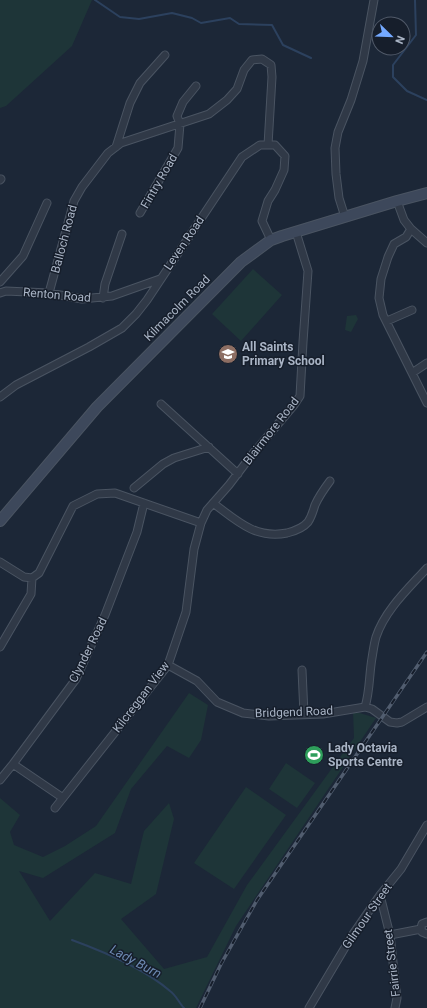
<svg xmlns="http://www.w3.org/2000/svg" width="427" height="1008" viewBox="0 0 427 1008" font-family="Roboto,sans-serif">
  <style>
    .green { fill: #1e3538 }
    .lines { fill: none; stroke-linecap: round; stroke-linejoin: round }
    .stream { stroke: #2c415e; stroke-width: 2 }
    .minor-casing { stroke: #4a5462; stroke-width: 9 }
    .secondary-casing { stroke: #4a5462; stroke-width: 12 }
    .minor { stroke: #303947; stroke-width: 7 }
    .secondary { stroke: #3d485b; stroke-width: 10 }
    .rail-casing { stroke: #515d6f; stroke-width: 3.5 }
    .rail { stroke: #161e2b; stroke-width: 2; stroke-dasharray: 6; stroke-linecap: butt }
    .labels { text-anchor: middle; stroke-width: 3; stroke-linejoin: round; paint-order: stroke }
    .street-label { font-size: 12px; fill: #a9b4c5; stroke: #161e2b }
    .poi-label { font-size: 12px; font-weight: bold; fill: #a9b4c5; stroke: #161e2b; text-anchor: start }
    .water-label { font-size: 13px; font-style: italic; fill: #6d8ab2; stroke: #161e2b }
  </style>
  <rect width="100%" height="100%" fill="#1c2737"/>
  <path class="green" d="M 0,0 L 92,0 L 72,46 L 6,106 L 0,108 Z
    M 253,269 L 282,295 L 241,341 L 212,314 Z
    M 356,315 L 358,319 L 351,332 L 345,330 L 347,316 Z
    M 189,693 L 208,705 L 201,740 L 189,758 L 167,746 L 131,789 L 115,833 L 43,878 L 19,871 L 50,921 L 95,873 L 131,884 L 144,831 L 169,803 L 174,819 L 156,894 L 121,919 L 164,969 L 207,957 L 247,885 L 354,738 L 353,711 L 376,718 L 236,926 L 196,1008 L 0,1008 L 0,798 L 20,815 L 10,832 L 14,845 L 43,857 L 65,846 L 96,826 Z
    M 286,763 L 315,783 L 297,808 L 269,789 Z
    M 246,787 L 286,815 L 234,889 L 194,863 Z"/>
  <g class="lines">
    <path class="stream" d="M 95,0 L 120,17 L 139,19 L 172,13 L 192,18 L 201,23 L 230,18 L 239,24 L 272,25 L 283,45 L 311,58
      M 415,0 L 416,35 L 393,65 L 393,77 L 407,91 L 427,100
      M 72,940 C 102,951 146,970 170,991 C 176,995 179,1003 184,1008"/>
    <g class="minor-casing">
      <path id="minor" d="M 116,147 L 130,103 L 140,83 L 165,55
        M 0,180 L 1,179
        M 397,201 L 404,220 L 411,229 L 406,237 L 394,244 L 388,257 L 381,279 L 379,298 L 383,315 L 427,403
        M 140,213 L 178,148 L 180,124 L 177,116 L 183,102 L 196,86
        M 345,217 L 339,198 L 336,174 L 335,148 L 338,132 L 351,100 L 363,61 L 374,0
        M 411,229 L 427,243
        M 0,282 L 23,256 L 47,203
        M 0,293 L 6,291 L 49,293 L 82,299 L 112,296 L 160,279
        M 49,293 L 74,201 L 82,187 L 108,153 L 121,143 L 209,114 L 227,100 L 237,89 L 244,70 L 252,60 L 262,59 L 271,65 L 272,77 L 268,145
        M 103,298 L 105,284 L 122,234
        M 387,321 L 412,310
        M 412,373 L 427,363
        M 0,397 L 16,385 L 89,347 L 122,328 L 136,314 L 147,300 L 242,157 L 260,145 L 275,145 L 285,156 L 284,170 L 275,190 L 268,201 L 262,221 L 271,240
        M 161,404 L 238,474
        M 134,488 L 163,464 L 174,458 L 209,447
        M 213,503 C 237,521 255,539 287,533 C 295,531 303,528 308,522 C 312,516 313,511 315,505 C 319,496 324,489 330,481
        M 0,562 L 24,577 L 32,578
        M 0,647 L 31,594 L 32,578 L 39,573 L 73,506 L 97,494 L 115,493 L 201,523
        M 168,665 L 197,681 L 217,702 L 243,713 L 269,716 L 323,714 L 365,707 L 372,709 L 390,722 L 397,723 L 402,722 L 427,707
        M 302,670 L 304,714
        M 365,707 C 370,691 369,675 372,658 C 373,652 374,644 376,637 C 385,610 408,589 427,568
        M 13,764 L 63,798
        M 0,780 L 13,764 L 76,679 L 105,615 L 137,532 L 144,503
        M 55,808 L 168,665 L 186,612 L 194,549 L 201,523 L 207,510 L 229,485 L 251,456 L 294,405 L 300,396 L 303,342 L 308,271 L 296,232
        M 380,895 L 390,935 L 397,998 L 395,1008
        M 427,922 L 422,924 L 421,928 L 422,932 L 427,934
        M 390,935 L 421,929
        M 309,1008 L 353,934 L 380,895 L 401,869 L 427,825"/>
    </g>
    <g class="secondary-casing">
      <path id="secondary" d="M 0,521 L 97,407 L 241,262 L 271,240 L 282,236 L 397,201 L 427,193"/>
    </g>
    <use href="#minor" class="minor"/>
    <use href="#secondary" class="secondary"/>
    <g class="rail-casing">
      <path id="rail" d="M 200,1008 L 221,964 L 257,900 L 427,652"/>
    </g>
    <use href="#rail" class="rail"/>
  </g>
  <defs>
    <g id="school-disc" transform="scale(1)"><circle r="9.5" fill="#8d6e63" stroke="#161e2b"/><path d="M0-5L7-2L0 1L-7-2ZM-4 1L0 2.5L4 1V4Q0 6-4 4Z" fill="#fff"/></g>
    <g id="stadium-disc" transform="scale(1)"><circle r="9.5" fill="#2e9e5b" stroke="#161e2b"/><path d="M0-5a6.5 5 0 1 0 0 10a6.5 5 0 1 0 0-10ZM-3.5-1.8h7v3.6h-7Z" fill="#fff"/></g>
  </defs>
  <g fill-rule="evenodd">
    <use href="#school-disc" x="228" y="354"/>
    <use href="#stadium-disc" x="314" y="755"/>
  </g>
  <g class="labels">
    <g class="street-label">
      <text transform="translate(159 181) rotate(-60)" y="4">Fintry Road</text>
      <text transform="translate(64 239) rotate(-75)" y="4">Balloch Road</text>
      <text transform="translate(184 243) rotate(-56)" y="4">Leven Road</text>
      <text transform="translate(57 295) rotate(5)" y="4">Renton Road</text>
      <text transform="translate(177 308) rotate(-45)" y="4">Kilmacolm Road</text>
      <text transform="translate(271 431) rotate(-52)" y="4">Blairmore Road</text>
      <text transform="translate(88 650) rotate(-64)" y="4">Clynder Road</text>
      <text transform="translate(141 697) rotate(-53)" y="4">Kilcreggan View</text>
      <text transform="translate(294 712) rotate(-2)" y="4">Bridgend Road</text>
      <text transform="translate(367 916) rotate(-55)" y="4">Gilmour Street</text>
      <text transform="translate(392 963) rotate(-97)" y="4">Fairrie Street</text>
    </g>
    <g class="poi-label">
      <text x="242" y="351">All Saints<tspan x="242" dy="14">Primary School</tspan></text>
      <text x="328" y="752">Lady Octavia<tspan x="328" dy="14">Sports Centre</tspan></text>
    </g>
    <g class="water-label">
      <text transform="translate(136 961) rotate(28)" y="5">Lady Burn</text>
    </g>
  </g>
  <g transform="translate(391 36) rotate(113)"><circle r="19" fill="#161e2b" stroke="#515a69"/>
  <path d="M0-3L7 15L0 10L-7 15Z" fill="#74a9ff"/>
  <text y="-6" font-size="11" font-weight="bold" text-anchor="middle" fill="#a9b4c5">N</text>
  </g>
</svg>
